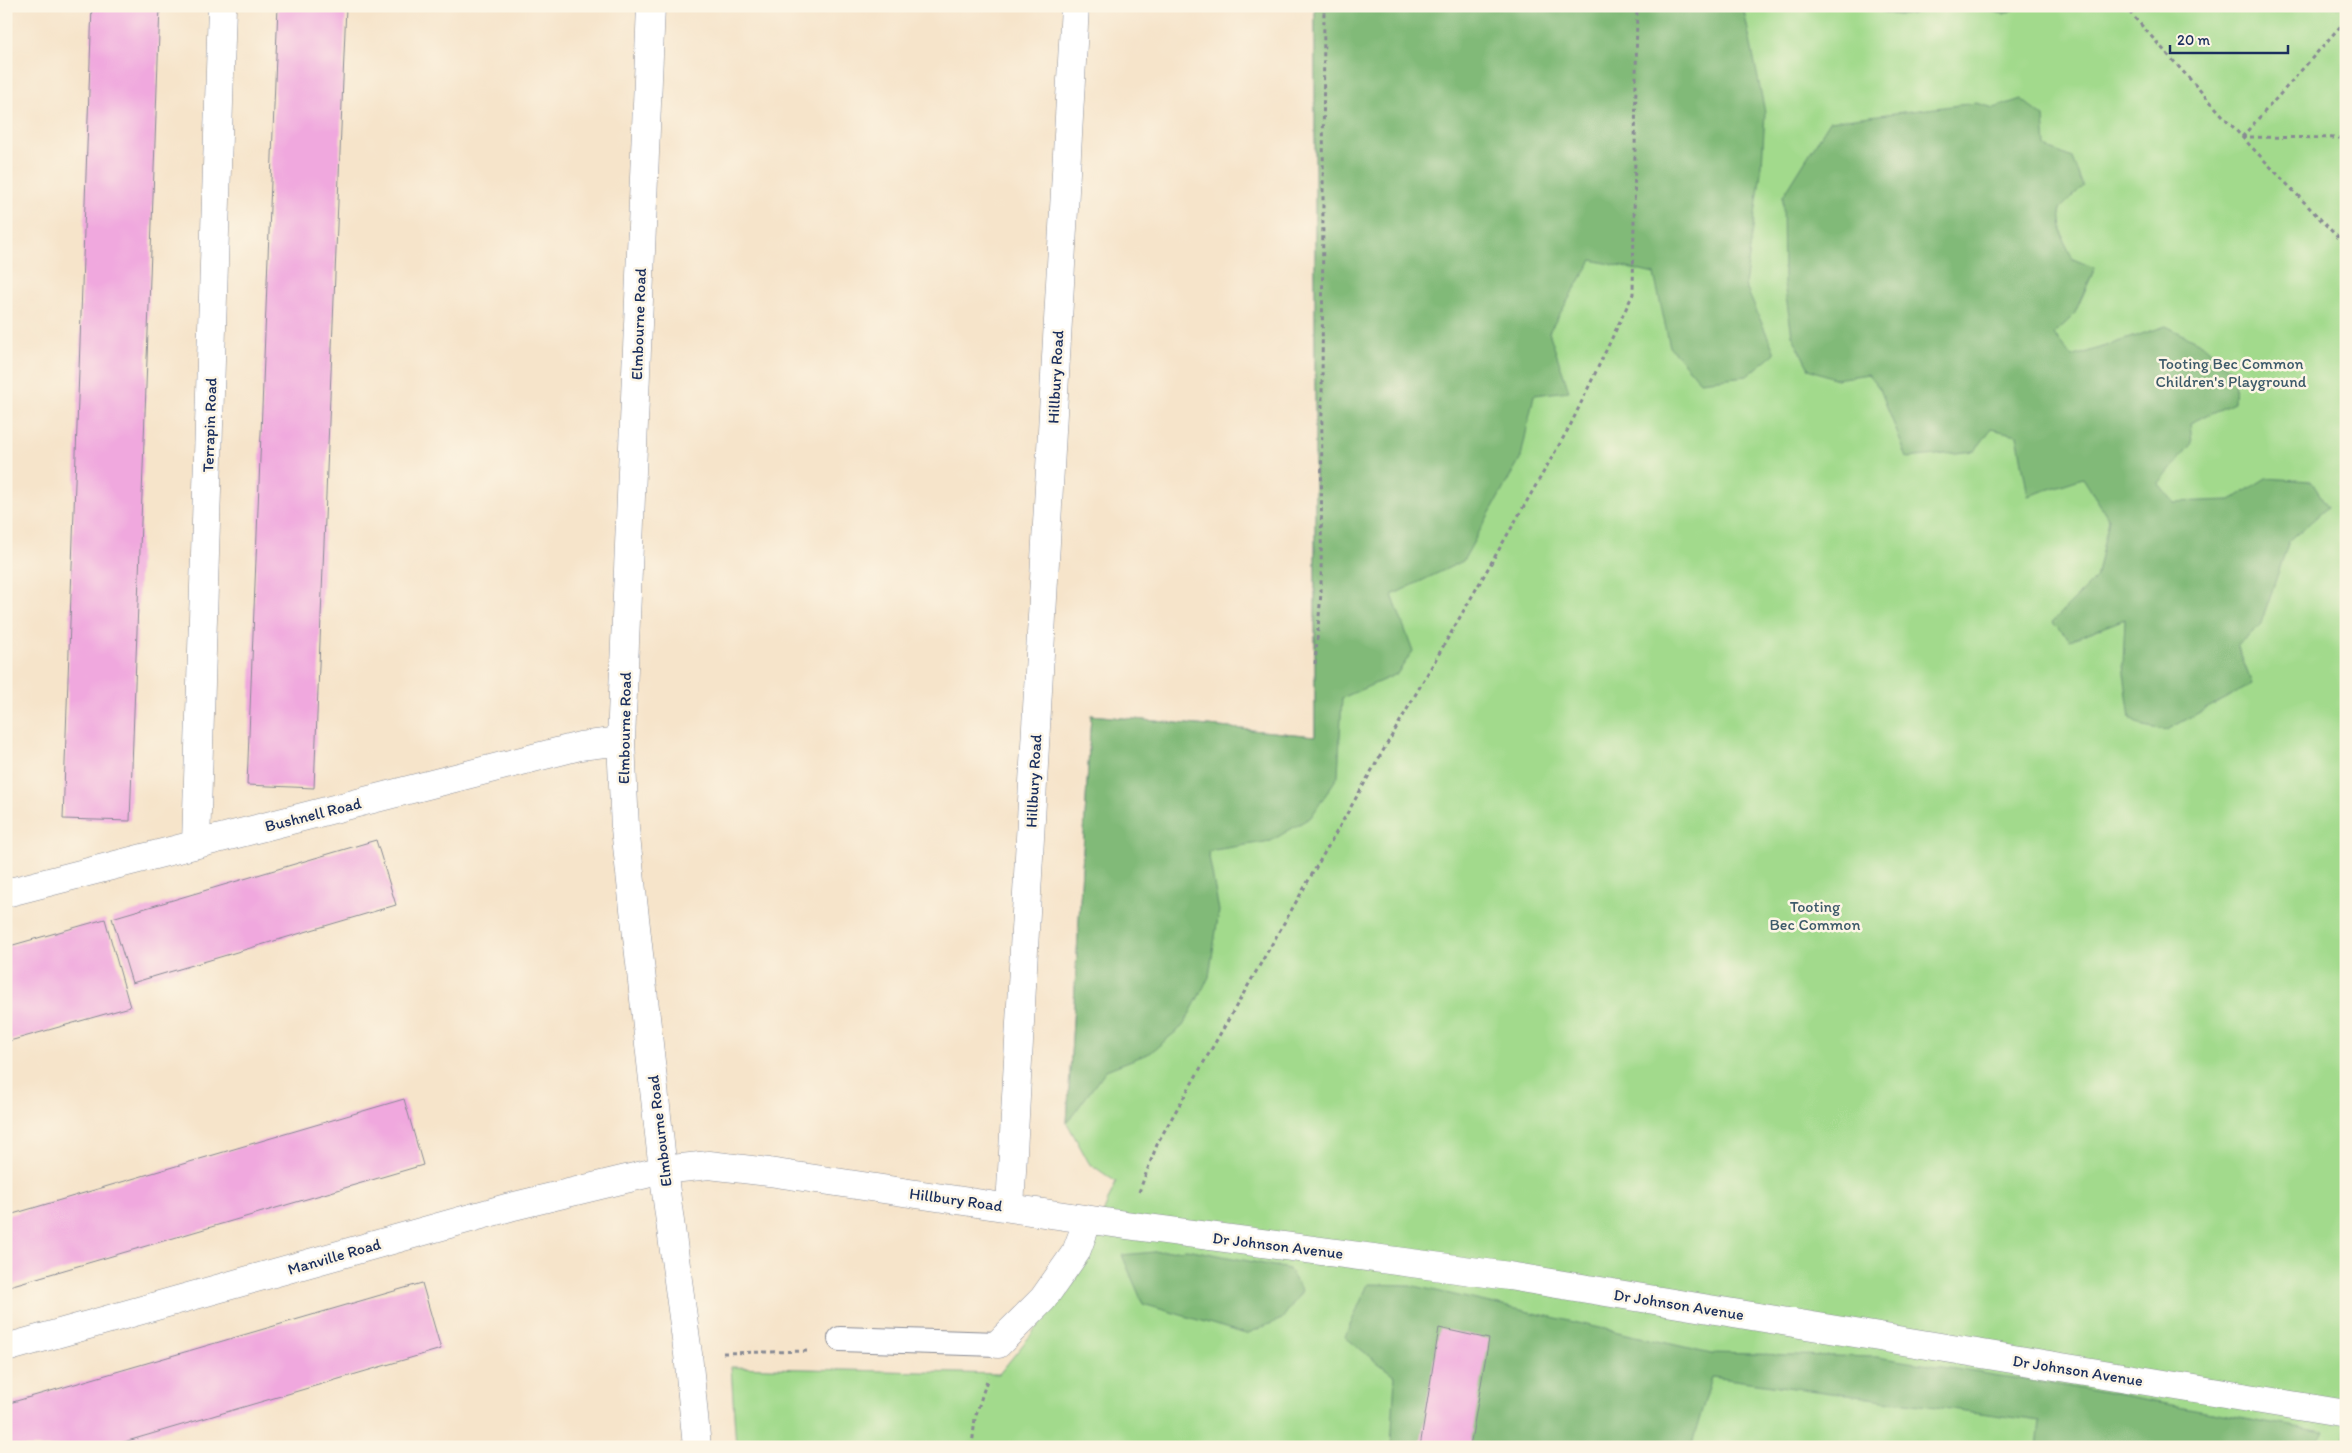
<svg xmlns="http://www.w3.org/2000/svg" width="2352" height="1453" viewBox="0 0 2352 1453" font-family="Itim,sans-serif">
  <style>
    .green { fill: #a2da8c; stroke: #5e8475 }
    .forest { fill: #81ba78; stroke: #4e746b }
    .building { fill: #f0a8de }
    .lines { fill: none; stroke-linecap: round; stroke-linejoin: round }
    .service-casing { stroke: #888a94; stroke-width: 26 }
    .pedestrian-casing { stroke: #888a94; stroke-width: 29 }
    .minor-casing { stroke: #888a94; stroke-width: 29 }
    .path { stroke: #888a94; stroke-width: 3; stroke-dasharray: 4 4; stroke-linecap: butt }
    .service { stroke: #fff; stroke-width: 24 }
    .pedestrian { stroke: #fff; stroke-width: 28 }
    .minor { stroke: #fff; stroke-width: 28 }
    .labels { text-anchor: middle; stroke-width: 5; stroke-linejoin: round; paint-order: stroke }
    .street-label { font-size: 16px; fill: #1b2f5e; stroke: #fcf5e5 }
    .park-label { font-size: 16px; fill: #3d5a6a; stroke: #fcf5e5 }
  </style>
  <rect width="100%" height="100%" fill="#fcf5e5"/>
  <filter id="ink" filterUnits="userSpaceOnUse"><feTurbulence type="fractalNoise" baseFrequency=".02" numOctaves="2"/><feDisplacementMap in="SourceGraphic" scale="10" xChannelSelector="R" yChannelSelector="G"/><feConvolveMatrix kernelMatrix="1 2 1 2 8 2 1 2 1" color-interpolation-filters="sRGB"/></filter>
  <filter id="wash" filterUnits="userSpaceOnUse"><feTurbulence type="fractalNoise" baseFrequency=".0096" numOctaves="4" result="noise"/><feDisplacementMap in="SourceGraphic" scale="20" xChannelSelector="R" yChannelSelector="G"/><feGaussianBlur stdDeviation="1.12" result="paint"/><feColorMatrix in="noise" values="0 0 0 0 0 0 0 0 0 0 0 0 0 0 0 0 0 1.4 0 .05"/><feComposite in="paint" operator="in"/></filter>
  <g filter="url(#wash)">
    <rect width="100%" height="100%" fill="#f6e4ca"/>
    <path class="green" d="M 1315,6 L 2346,6 L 2346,1447 L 736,1447 L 731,1367 L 999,1374 L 1074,1282 L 1116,1182 L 1089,1163 L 1067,1123 L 1091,715 L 1315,736 Z"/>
    <path class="forest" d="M 1315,6 L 1745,6 L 1744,11 L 1765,112 L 1762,165 L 1745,285 L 1775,353 L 1747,376 L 1700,381 L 1670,347 L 1654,274 L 1592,260 L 1549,332 L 1569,391 L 1534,395 L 1521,457 L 1463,561 L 1392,595 L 1413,651 L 1397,674 L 1342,698 L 1338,776 L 1311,817 L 1271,841 L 1208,851 L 1219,911 L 1209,977 L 1183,1026 L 1150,1053 L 1106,1070 L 1067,1123 L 1091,715 L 1315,736 Z
      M 1868,6 L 1930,6 C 1906,20 1892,16 1868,6 Z
      M 1969,6 L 2022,6 L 2004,14 Z
      M 2021,99 L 2044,117 L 2046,147 L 2072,158 L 2083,186 L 2060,209 L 2063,239 L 2073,259 L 2095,268 L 2074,315 L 2054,334 L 2072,357 L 2166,326 L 2202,344 L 2235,374 L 2234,403 L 2190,423 L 2192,443 L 2159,484 L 2174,502 L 2231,500 L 2266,478 L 2311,481 L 2328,507 L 2289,541 L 2260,626 L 2237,645 L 2252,684 L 2167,730 L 2143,726 L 2130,718 L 2123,665 L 2125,619 L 2070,640 L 2052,622 L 2096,578 L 2109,519 L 2083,478 L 2028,496 L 2017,435 L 1991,429 L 1975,451 L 1907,458 L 1880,389 L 1868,374 L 1836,379 L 1809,369 L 1792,335 L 1784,284 L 1783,196 L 1830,121 L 1976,103 L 1994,108 Z
      M 1187,1249 L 1289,1269 L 1302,1291 L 1282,1319 L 1246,1334 L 1143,1304 L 1122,1255 Z
      M 1368,1284 L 1410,1285 L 1711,1353 L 1877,1357 L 2065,1386 L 2324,1432 L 2312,1447 L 2037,1447 L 2040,1421 L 1712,1377 L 1691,1447 L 1391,1447 L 1395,1376 L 1345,1337 Z"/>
    <g id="blocks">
      <path class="building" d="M 92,6 L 160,6 L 130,821 L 63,819 Z
        M 278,6 L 346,6 L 314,788 L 247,785 Z
        M 2346,478 L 2346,492 L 2339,485 Z
        M 376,840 L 396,905 L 132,983 L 112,918 Z
        M 105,919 L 130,1007 L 6,1042 L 6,947 Z
        M 404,1099 L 423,1165 L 6,1287 L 6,1216 Z
        M 422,1283 L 441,1349 L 107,1447 L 6,1447 L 6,1404 Z
        M 1439,1328 L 1489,1339 L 1470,1447 L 1420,1447 Z"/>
    </g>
  </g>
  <g filter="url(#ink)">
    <use href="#blocks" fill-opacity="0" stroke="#888a94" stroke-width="1"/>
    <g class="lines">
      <g class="service-casing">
        <path id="service" d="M 840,1339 L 998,1344"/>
      </g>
      <g class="pedestrian-casing">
        <path id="pedestrian" d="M 998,1344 L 1043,1299 L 1076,1252 L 1088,1220"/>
      </g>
      <g class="minor-casing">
        <path id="minor" d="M 651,6 L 621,741 L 625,828 L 663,1170 L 688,1354 L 697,1447
          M 196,844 L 222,6
          M 6,893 L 580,746 L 621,741
          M 1010,1208 L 1126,1225 L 1509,1276 L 2346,1414
          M 6,1348 L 510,1207 L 663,1170 L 709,1165 L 769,1172 L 1010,1208 L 1075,6"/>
      </g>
      <path class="path" d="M 2124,6 L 2242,137 L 2346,246
        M 2242,137 L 2346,20
        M 2242,137 L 2346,138
        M 1315,664 L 1321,593 L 1324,6
        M 1139,1192 L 1158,1142 L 1570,426 L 1633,294 L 1637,6
        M 723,1353 L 811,1351
        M 972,1447 L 975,1418 L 988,1377"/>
      <use href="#service" class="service"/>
      <use href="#pedestrian" class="pedestrian"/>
      <use href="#minor" class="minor"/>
    </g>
  </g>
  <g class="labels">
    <g class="street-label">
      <text transform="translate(638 324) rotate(-88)" y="6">Elmbourne Road</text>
      <text transform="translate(1055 377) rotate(-87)" y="6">Hillbury Road</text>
      <text transform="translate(209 425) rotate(-88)" y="6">Terrapin Road</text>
      <text transform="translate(624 728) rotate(-89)" y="6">Elmbourne Road</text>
      <text transform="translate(1033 781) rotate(-87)" y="6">Hillbury Road</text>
      <text transform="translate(313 814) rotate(-14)" y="6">Bushnell Road</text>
      <text transform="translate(659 1131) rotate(-97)" y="6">Elmbourne Road</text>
      <text transform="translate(956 1199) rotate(8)" y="6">Hillbury Road</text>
      <text transform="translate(1278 1245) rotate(7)" y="6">Dr Johnson Avenue</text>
      <text transform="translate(334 1256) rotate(-16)" y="6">Manville Road</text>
      <text transform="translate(1679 1304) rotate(9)" y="6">Dr Johnson Avenue</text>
      <text transform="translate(2078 1370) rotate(9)" y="6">Dr Johnson Avenue</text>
    </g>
    <g class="park-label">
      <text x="2231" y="369">Tooting Bec Common<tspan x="2231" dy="18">Children's Playground</tspan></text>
      <text x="1815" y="912">Tooting<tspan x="1815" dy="18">Bec Common</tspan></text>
    </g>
  </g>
  <rect width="2352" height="1453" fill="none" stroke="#fcf5e5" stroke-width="25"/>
  <path d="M2170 45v8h118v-8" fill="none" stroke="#1b2f5e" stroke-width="2.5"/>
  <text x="2177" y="45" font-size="15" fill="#1b2f5e" stroke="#fcf5e5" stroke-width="4" paint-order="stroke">20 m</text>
</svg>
